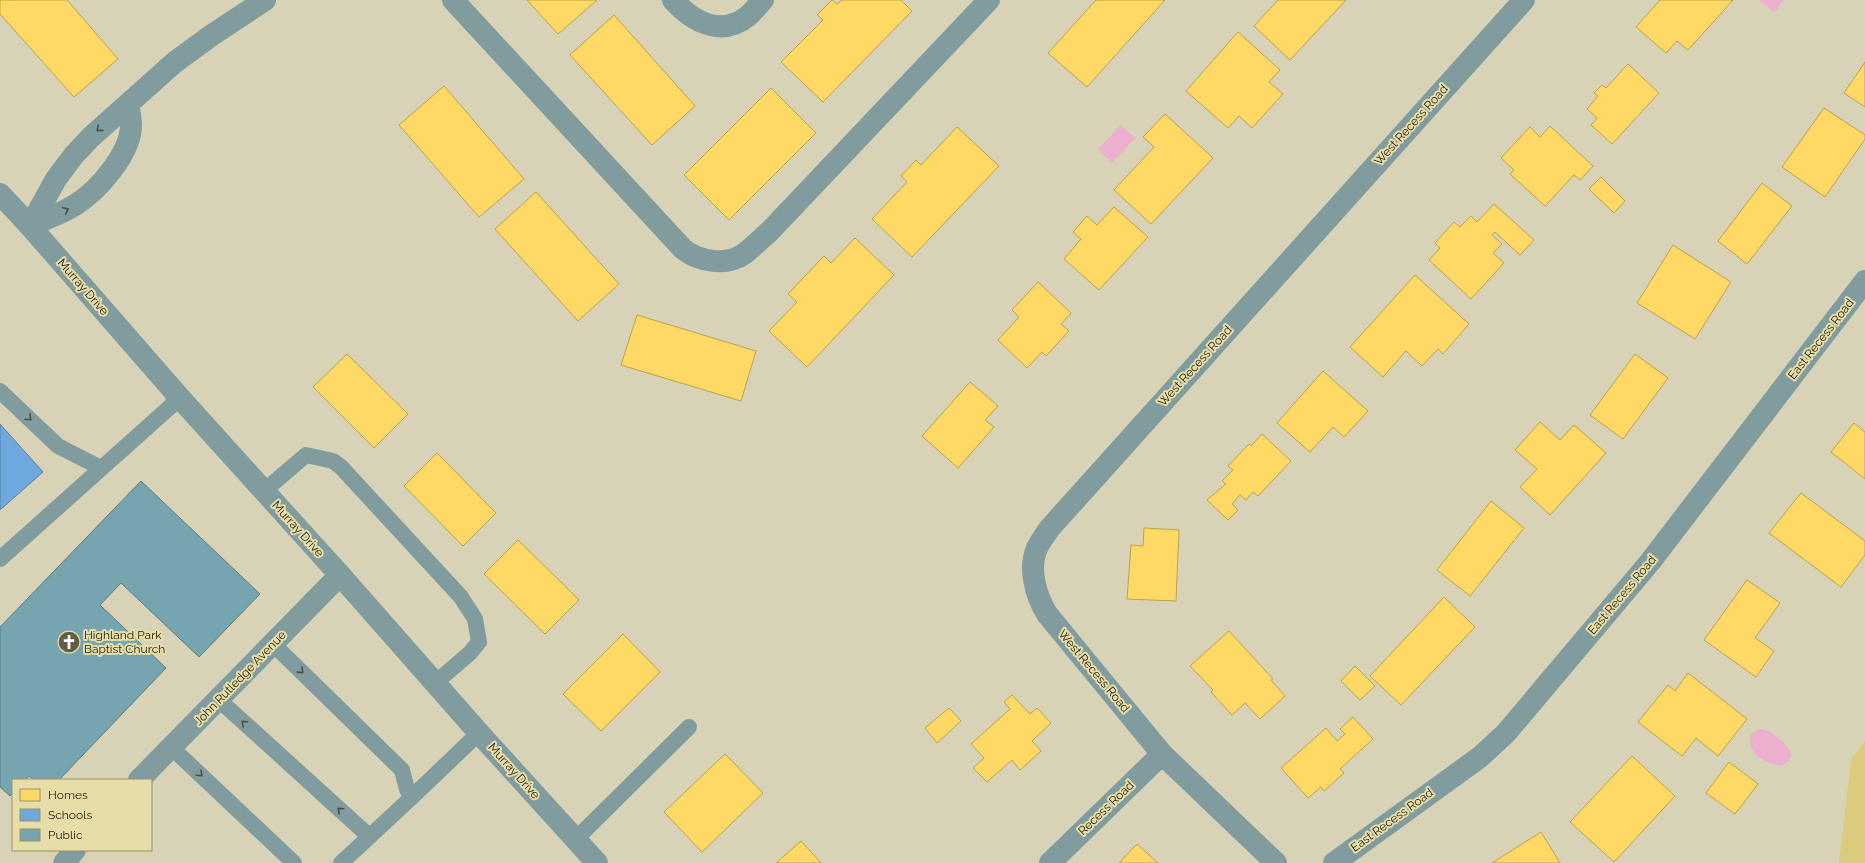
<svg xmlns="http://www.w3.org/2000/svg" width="1865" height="863" viewBox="0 0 1865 863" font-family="Raleway,sans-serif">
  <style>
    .green { fill: #d9cc7c }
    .water { fill: #ecafce }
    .homes { fill: #ffd966; stroke: #bda14a }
    .schools { fill: #6fa8dc; stroke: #587f9d }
    .public { fill: #76a5af; stroke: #5d7d7e }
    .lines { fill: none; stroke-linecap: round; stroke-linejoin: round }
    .service { stroke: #809c9f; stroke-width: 16 }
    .minor { stroke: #809c9f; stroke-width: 22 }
    .tertiary { stroke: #809c9f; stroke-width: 22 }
    .oneway { stroke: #485146 }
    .labels { text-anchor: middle; stroke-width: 4; stroke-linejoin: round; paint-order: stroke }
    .street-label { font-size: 12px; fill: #231f0a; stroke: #e6dda8 }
    .poi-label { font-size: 12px; fill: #231f0a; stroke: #e6dda8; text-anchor: start }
  </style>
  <rect width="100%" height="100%" fill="#d8d3b6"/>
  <path class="green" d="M 1865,741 L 1865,863 L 1839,863 L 1851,760 Z"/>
  <path class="water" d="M 1759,0 L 1783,0 L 1776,11 L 1772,11 Z
    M 1121,125 L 1135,138 L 1112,163 L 1098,149 Z
    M 1760,729 C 1772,731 1774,734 1782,741 C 1793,752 1795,757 1782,766 C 1764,763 1746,754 1751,734 Z"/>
  <path class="homes" d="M 0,0 L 67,0 L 118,59 L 74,97 L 0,14 Z
    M 527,0 L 597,0 L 558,34 Z
    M 832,0 L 837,4 L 842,0 L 901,0 L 912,11 L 823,102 L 781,62 L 823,20 L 817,15 Z
    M 1096,0 L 1165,0 L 1087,87 L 1048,53 Z
    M 1278,0 L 1346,0 L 1290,60 L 1254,26 Z
    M 1660,0 L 1733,0 L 1688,50 L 1677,41 L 1666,53 L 1636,27 Z
    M 614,15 L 695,106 L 652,145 L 570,55 Z
    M 1238,32 L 1280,70 L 1269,82 L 1283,94 L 1252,128 L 1239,116 L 1228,128 L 1186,91 Z
    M 1865,62 L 1865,107 L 1844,93 Z
    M 1628,64 L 1659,93 L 1612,144 L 1591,125 L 1597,118 L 1587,109 L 1598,96 L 1594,93 L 1602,85 L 1606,88 Z
    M 444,86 L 524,179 L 479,217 L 399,125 Z
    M 771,88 L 816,133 L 729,220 L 684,175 Z
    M 1824,108 L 1865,135 L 1865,139 L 1825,197 L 1782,167 Z
    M 1165,114 L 1213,158 L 1151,224 L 1114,190 L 1154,147 L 1143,137 Z
    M 1550,126 L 1593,166 L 1580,180 L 1574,175 L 1545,206 L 1510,174 L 1514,170 L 1501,158 L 1530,127 L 1540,137 Z
    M 957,127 L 999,166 L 912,257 L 872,219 L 907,182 L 901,176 L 916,160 L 921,165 Z
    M 1601,177 L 1625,201 L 1614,213 L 1589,189 Z
    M 1762,183 L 1792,206 L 1747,264 L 1718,241 Z
    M 536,192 L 619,284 L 578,321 L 495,229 Z
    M 1494,204 L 1534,240 L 1520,255 L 1495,232 L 1492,235 L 1502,244 L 1493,253 L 1504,263 L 1471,299 L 1429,260 L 1440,248 L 1435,243 L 1454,222 L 1460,227 L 1471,216 L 1477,222 Z
    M 1114,207 L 1148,237 L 1099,290 L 1064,259 L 1081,239 L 1073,232 L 1087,216 L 1097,225 Z
    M 855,238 L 894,275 L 807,367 L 769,331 L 797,302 L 788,294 L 824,256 L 831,263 Z
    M 1673,245 L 1731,282 L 1695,339 L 1637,303 Z
    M 1415,275 L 1469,324 L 1443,354 L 1438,349 L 1422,366 L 1406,351 L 1383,377 L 1350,347 Z
    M 1038,282 L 1071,313 L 1061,324 L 1069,331 L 1046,356 L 1042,352 L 1027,368 L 998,340 L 1019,317 L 1012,310 Z
    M 637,315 L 756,351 L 741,401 L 621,365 Z
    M 347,354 L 408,414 L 374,448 L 313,387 Z
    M 1635,354 L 1668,378 L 1623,439 L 1590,415 Z
    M 1323,371 L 1368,411 L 1344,437 L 1333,427 L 1310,452 L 1277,423 Z
    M 970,382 L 998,406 L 985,420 L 994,427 L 958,468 L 922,436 Z
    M 1540,422 L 1560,440 L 1574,425 L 1606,453 L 1550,515 L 1520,487 L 1537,469 L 1515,450 Z
    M 1854,423 L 1865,432 L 1865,479 L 1831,452 Z
    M 1262,434 L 1291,461 L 1258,496 L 1253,492 L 1246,500 L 1240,495 L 1232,504 L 1238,510 L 1228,520 L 1207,500 L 1226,484 L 1222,481 L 1233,470 L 1228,466 L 1249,444 L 1251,446 Z
    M 437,453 L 496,513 L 463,546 L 404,486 Z
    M 1801,493 L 1865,541 L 1865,555 L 1841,587 L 1769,533 Z
    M 1491,501 L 1524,528 L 1470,596 L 1437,570 Z
    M 1144,528 L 1179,530 L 1176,601 L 1127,599 L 1131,545 L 1143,546 Z
    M 518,540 L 579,600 L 545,634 L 484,574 Z
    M 1747,580 L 1780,603 L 1755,638 L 1774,651 L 1756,677 L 1704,640 Z
    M 1444,597 L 1475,627 L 1401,705 L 1370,676 Z
    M 1229,631 L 1273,679 L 1271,680 L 1285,696 L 1260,719 L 1245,703 L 1232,715 L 1211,692 L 1213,690 L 1190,666 Z
    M 623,634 L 660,672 L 601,731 L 563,694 Z
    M 1355,666 L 1375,686 L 1360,700 L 1341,681 Z
    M 1688,673 L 1747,719 L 1718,756 L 1696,738 L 1682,756 L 1638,722 L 1668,685 L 1675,691 Z
    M 1012,695 L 1030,714 L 1037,708 L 1051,723 L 1032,741 L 1041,751 L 1020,770 L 1012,760 L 987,782 L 973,768 L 984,758 L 971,744 L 1010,709 L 1004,702 Z
    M 949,708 L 961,721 L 937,743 L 925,728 Z
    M 1353,717 L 1373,739 L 1340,769 L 1344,773 L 1324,791 L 1321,787 L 1308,798 L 1281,768 L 1326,728 L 1337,741 L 1345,734 L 1340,729 Z
    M 725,754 L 763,793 L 702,852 L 664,812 Z
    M 1632,756 L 1675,796 L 1614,862 L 1570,822 Z
    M 1729,762 L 1758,784 L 1735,814 L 1706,793 Z
    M 1541,832 L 1560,863 L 1492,863 Z
    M 801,841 L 821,863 L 776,863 Z
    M 1137,844 L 1158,863 L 1119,863 Z"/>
  <path class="schools" d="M 0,424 L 43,472 L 0,510 Z"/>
  <path class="public" d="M 141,481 L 260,594 L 199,657 L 121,583 L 100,605 L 166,668 L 59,780 L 34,780 L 29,776 L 25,780 L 13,780 L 13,793 L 10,796 L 0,787 L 0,627 Z"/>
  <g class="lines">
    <path class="service" d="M 0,391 L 58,446 L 101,468
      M 264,491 L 306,455 L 333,461 L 341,467 L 461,597 L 475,619 L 479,642 L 470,653 L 435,683
      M 0,559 L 180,398
      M 273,644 L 402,770 L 407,789 L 411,798 L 341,863
      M 218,699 L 369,836
      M 171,747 L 294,863
      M 411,798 L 479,733
      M 576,839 L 689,727"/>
    <path class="minor" d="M 453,0 L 683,249 C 699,262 727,266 744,254 C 753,247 761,239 770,231 L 989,0
      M 673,0 C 692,21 721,38 748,16 C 753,12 758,5 763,0
      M 30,226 L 56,179 L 74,155 L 91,137 L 175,62 L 212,35 L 265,0
      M 30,226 C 45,219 61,214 75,205 C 98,191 131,153 131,125 C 131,118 129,111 128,104
      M 139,780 L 340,575
      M 64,863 L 75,850
      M 1050,863 L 1162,754
      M 1276,863 L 1162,754 L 1047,614 C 1036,596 1028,569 1037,548 C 1040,542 1045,535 1049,529 L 1524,0
      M 1334,863 L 1480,757 L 1506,733 L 1650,562 L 1865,281"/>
    <path class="tertiary" d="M 0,194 L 30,226 L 180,398 L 340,575 L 479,733 L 597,863"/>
  </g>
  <defs><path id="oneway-chevron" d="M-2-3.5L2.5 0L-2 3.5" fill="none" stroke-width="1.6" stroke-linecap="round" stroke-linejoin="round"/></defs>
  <g class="oneway">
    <use href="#oneway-chevron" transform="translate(99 129) rotate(139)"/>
    <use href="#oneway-chevron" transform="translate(66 210) rotate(-25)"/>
    <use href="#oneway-chevron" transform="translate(29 418) rotate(43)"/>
    <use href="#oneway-chevron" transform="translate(301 671) rotate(44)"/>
    <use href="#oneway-chevron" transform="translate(244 723) rotate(-138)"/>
    <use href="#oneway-chevron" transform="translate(200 774) rotate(43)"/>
    <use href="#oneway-chevron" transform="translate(340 810) rotate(-138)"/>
  </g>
  <defs>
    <g id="church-disc" transform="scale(1.15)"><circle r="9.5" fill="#625e46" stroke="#e6dda8"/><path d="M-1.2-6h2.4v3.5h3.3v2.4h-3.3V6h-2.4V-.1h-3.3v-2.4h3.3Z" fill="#fff"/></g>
  </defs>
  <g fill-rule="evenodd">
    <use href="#church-disc" x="69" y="642"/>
  </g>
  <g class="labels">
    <g class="street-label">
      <text transform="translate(1411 125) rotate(-48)" y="4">West Recess Road</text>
      <text transform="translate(83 287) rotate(49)" y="4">Murray Drive</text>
      <text transform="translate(1821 339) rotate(-52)" y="4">East Recess Road</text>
      <text transform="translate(1195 366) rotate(-48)" y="4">West Recess Road</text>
      <text transform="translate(298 529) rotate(48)" y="4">Murray Drive</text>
      <text transform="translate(1622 595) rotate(-50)" y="4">East Recess Road</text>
      <text transform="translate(1094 671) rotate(50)" y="4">West Recess Road</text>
      <text transform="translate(240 678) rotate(-46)" y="4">John Rutledge Avenue</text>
      <text transform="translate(514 771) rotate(48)" y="4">Murray Drive</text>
      <text transform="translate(1106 808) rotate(-44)" y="4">Recess Road</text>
      <text transform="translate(1392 820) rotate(-36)" y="4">East Recess Road</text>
    </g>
    <g class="poi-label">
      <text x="84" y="639">Highland Park<tspan x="84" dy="14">Baptist Church</tspan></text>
    </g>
  </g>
  <rect x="12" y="779" width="140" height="72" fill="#e6dda8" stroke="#989169"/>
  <rect x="20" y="789" width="20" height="12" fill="#ffd966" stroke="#989169"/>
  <text x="48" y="799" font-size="12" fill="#231f0a">Homes</text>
  <rect x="20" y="809" width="20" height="12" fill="#6fa8dc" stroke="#989169"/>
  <text x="48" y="819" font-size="12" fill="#231f0a">Schools</text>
  <rect x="20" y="829" width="20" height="12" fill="#76a5af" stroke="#989169"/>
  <text x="48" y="839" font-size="12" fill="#231f0a">Public</text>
</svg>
